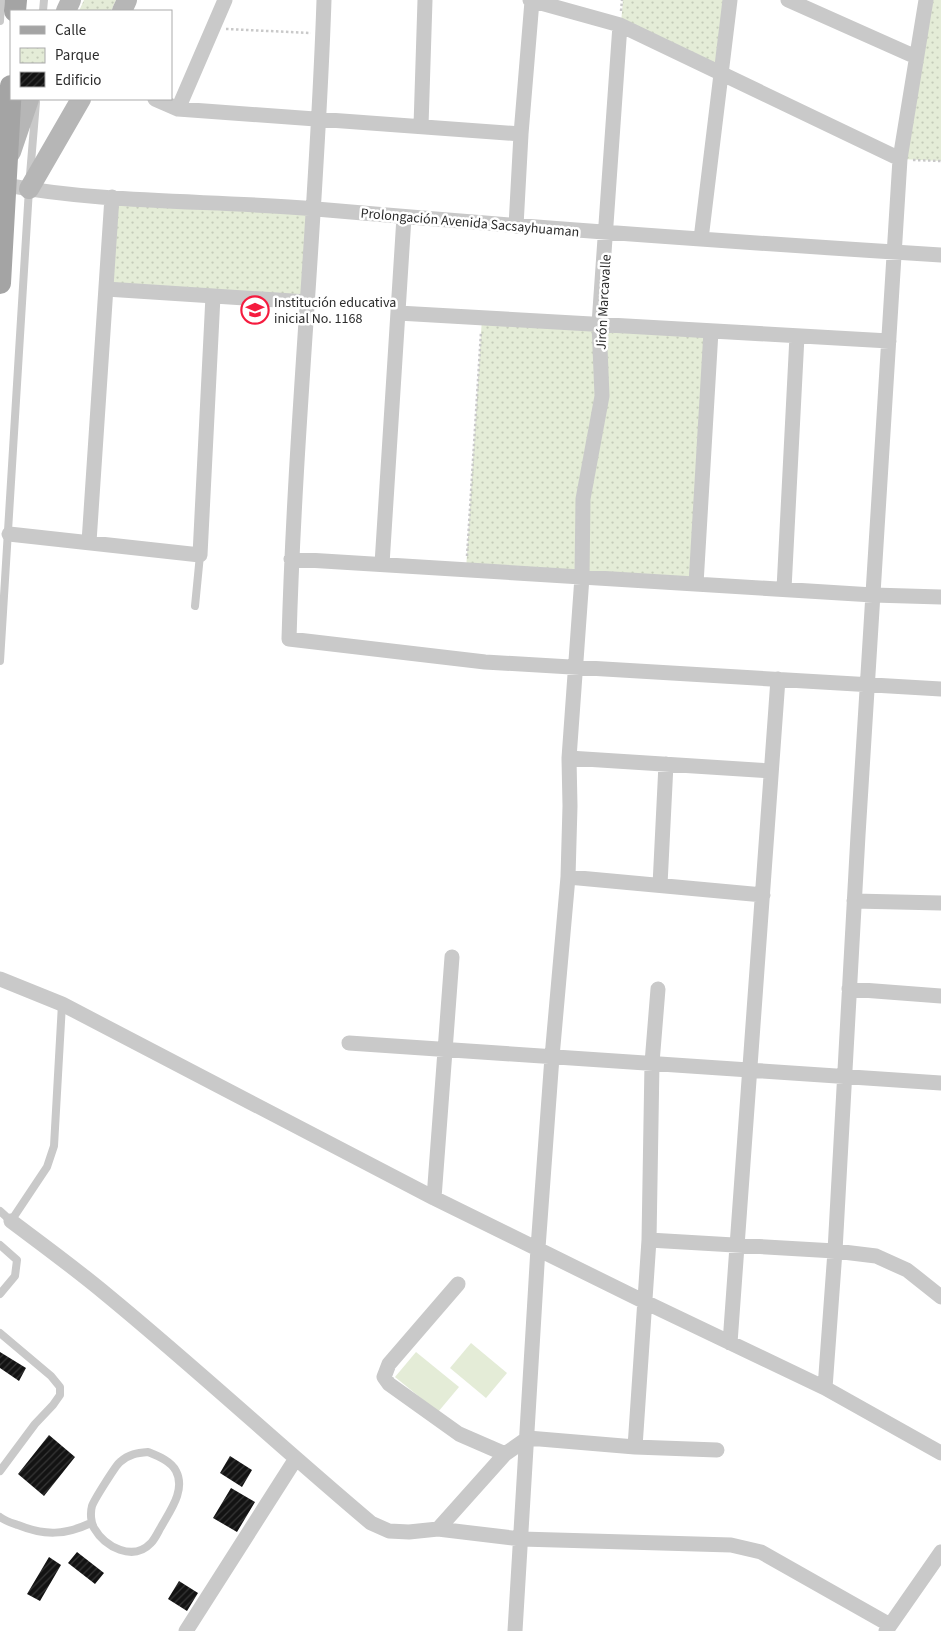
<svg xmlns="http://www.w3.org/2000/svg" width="941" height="1631" viewBox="0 0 941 1631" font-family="'Source Sans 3',sans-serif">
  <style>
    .park { fill: url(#park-dots) }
    .pitch { fill: #e4ecd7 }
    .building { fill: url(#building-hatch) }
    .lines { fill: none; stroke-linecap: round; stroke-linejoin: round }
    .path { stroke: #c9c9c9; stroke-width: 2.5; stroke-dasharray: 2.5 2.5; stroke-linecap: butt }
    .lane { stroke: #c9c9c9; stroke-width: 8 }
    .street { stroke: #c9c9c9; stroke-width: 15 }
    .secondary { stroke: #b6b6b6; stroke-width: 20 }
    .primary { stroke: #a4a4a4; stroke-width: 22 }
    .labels { text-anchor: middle; stroke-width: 5; stroke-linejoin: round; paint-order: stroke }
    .street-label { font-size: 14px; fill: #2c2c2c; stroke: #fff }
    .poi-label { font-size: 14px; fill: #2c2c2c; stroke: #fff; text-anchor: start }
  </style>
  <defs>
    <pattern id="park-dots" width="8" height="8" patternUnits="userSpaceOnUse" patternTransform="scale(1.25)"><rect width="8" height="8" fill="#e4ecd7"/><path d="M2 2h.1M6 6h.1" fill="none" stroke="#c4cbb9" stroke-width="1.8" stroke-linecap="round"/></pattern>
    <pattern id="building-hatch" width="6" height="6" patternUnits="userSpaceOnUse" patternTransform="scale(1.25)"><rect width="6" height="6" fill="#131313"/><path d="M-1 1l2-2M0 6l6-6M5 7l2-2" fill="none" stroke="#363636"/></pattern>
  </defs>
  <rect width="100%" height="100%" fill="#fff"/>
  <path class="park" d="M 84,0 L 116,0 L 111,11 L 79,11 Z
    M 623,0 L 729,0 L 721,72 L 621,24 Z
    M 927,0 L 941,0 L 941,161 L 901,159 Z
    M 112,197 L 314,209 L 308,302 L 106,289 Z
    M 482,318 L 711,331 L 696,584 L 466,570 Z"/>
  <path class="pitch" d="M 471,1343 L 507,1373 L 486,1398 L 450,1368 Z
    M 416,1352 L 459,1387 L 438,1412 L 395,1377 Z"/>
  <path class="building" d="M 0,1352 L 26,1368 L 19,1381 L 0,1368 Z
    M 49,1435 L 75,1457 L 44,1496 L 18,1474 Z
    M 230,1456 L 252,1470 L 242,1487 L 220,1473 Z
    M 231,1488 L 255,1502 L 237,1532 L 213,1518 Z
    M 77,1552 L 104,1573 L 95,1584 L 68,1563 Z
    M 49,1557 L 61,1565 L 40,1601 L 27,1594 Z
    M 179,1581 L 198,1593 L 187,1611 L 168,1599 Z"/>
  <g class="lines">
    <path class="path" d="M 621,11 L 622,0
      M 226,29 L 311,33
      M 913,160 L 941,161
      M 467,556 L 481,332"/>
    <path class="lane" d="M 43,11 L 44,0
      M 0,21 L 1,0
      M 30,175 L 36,102
      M 195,606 L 200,555
      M 0,661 L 29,189
      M 0,1211 L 11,1221 L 47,1167 L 54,1146 L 62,1004
      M 0,1245 L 17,1260 L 15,1276 L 0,1294
      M 0,1333 L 51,1376 L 60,1387 L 60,1395 L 53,1405 L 35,1424 L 0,1471
      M 148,1452 C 158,1456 171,1461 176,1471 C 186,1490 170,1511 161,1527 C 158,1532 155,1539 151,1543 C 133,1562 105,1547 94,1528 C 91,1523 90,1513 92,1506 C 94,1500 116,1465 120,1462 C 129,1454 137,1453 148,1452 Z
      M 0,1517 C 5,1521 12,1523 18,1525 C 45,1536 65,1535 91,1523"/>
    <path class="street" d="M 324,0 C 317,213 295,426 289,639 L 485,662 L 941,689
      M 530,0 L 620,25 L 900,159
      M 788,0 L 916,57
      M 155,99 L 178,109 L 521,134
      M 178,109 L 225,0
      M 421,126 L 425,0
      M 6,185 C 106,204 214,200 316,209 C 524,227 732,242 941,255
      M 516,226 L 521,134 L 532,1
      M 701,239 L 730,0
      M 106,289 L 308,302
      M 398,313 L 889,341
      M 9,534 L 200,555 L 213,296
      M 89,542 L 112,197
      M 291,559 L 873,595 L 941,597
      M 382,564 L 404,217
      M 696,584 L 711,331
      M 784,589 L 797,336
      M 569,758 L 771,771
      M 568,877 L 763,895
      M 660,885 L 666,764
      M 854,901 L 941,903
      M 0,979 L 62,1004 L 434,1198 L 645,1302 L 825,1388 L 941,1453
      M 849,989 L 941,996
      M 349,1043 L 941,1083
      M 434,1198 L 452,957
      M 11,1221 C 43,1245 76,1269 107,1295 C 197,1369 282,1448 371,1523 L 389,1531 L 409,1532 L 438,1529 L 521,1539 L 731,1545 L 761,1552 L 890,1625
      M 649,1240 L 835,1251 L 876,1256 L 907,1270 L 941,1297
      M 458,1284 L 389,1364 L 384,1377 L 389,1384 L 459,1434 L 505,1454
      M 730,1343 L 778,679
      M 825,1388 L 835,1251 L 858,835 L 900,159 L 926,0
      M 635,1447 L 649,1240 L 652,1063 L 658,989
      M 438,1529 L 505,1454 L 528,1438 L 635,1447 L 717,1450
      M 186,1631 L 295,1460
      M 515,1631 L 538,1248 L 552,1057 L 568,877 L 570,806 L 569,758 L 582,577 L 583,499 L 602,396 L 599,324 L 620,25
      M 886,1631 L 941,1552"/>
    <path class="secondary" d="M 66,11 L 71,0
      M 122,11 L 127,0
      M 11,152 L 29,99
      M 29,189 L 81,99"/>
    <path class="primary" d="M 15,11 L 16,0
      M 0,283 L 11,86"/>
  </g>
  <defs>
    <g id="school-ring" transform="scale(1.4375)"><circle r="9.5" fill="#fff" stroke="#f51c3f" stroke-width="1.5"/><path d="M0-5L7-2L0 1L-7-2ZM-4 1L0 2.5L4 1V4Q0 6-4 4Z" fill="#f51c3f"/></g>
  </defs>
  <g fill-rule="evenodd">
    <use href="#school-ring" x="255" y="310"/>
  </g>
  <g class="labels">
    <g class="street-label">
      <text transform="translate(470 222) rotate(5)" y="5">Prolongación Avenida Sacsayhuaman</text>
      <text transform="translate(603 302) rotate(-87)" y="5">Jirón Marcavalle</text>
    </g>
    <g class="poi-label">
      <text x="274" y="307">Institución educativa<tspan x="274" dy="16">inicial No. 1168</tspan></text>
    </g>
  </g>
  <rect x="10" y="10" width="162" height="90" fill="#ffffff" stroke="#ababab"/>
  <rect x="20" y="26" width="25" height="8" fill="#a4a4a4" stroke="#ababab"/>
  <text x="55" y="35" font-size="15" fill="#2c2c2c">Calle</text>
  <rect x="20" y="48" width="25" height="15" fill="url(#park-dots)" stroke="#ababab"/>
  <text x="55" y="60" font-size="15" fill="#2c2c2c">Parque</text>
  <rect x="20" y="72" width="25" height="15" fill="url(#building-hatch)" stroke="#ababab"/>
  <text x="55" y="85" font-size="15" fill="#2c2c2c">Edificio</text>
</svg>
